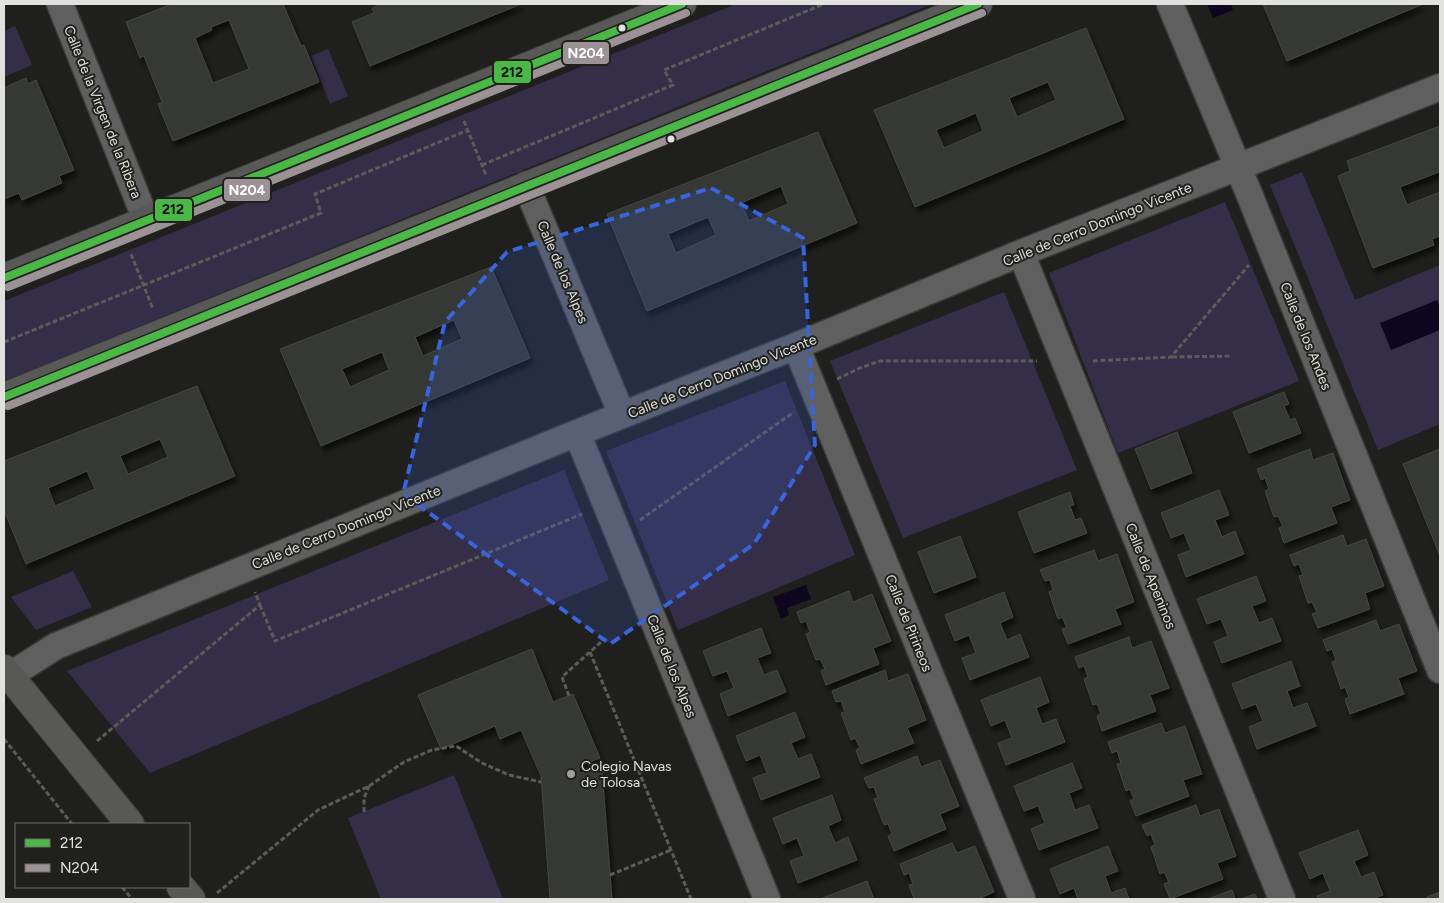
<svg xmlns="http://www.w3.org/2000/svg" width="1444" height="903" viewBox="0 0 1444 903" font-family="Figtree,sans-serif">
  <style>
    .green { fill: #352e48 }
    .water { fill: #0e051f }
    .building { fill: #363735; stroke: #454644; fill-rule: evenodd; filter: url(#shadow) }
    .lines { fill: none; stroke-linecap: round; stroke-linejoin: round }
    .street-casing { stroke: #3a3b39; stroke-width: 29 }
    .secondary-casing { stroke: #3a3b39; stroke-width: 30 }
    .path { stroke: #5b5c5a; stroke-width: 3; stroke-dasharray: 5 2.5; stroke-linecap: butt }
    .street { stroke: #5f5f5f; stroke-width: 26 }
    .secondary { stroke: #585857; stroke-width: 28 }
    .bus-1-casing { stroke: #20211d; stroke-width: 11 }
    .bus-2-casing { stroke: #20211d; stroke-width: 11 }
    .bus-1 { stroke: #4ab747; stroke-width: 8 }
    .bus-2 { stroke: #9c9295; stroke-width: 8 }
    .marked { fill: #3a64d9; fill-opacity: 0.2; stroke: #3a64d9; stroke-width: 4; stroke-dasharray: 10 6; stroke-linejoin: round }
    .bus-dot { fill: #e1e2df; stroke: #20211d; stroke-width: 2 }
    .poi-dot { fill: #9d9e9b; stroke: #20211d; stroke-width: 2 }
    .labels { text-anchor: middle; stroke-width: 4; stroke-linejoin: round; paint-order: stroke }
    .street-label { font-size: 14px; fill: #e1e2df; stroke: #20211d }
    .poi-label { font-size: 14px; fill: #e1e2df; stroke: #20211d; text-anchor: start }
    .line-badge { stroke: #20211d; stroke-width: 2 }
    .badge-label { font-size: 14px; text-anchor: middle; font-weight: bold; fill: #fff }
    .pale-badge-label { font-size: 14px; text-anchor: middle; font-weight: bold; fill: #111 }
  </style>
  <defs>
    <filter id="shadow"><feDropShadow dx="3" dy="5.5" stdDeviation="2.5" flood-color="#0009"/></filter>
  </defs>
  <rect width="100%" height="100%" fill="#1f201e"/>
  <path class="green" d="M 736,4 L 932,4 L 4,381 L 4,301 Z
    M 15,26 L 32,65 L 4,77 L 4,31 Z
    M 328,49 L 348,96 L 330,104 L 311,56 Z
    M 1302,172 L 1355,300 L 1440,265 L 1440,424 L 1378,450 L 1270,185 Z
    M 1225,202 L 1299,381 L 1118,453 L 1049,273 Z
    M 1004,292 L 1077,470 L 903,538 L 830,361 Z
    M 785,381 L 855,555 L 678,630 L 606,451 Z
    M 564,470 L 609,580 L 150,773 L 67,671 Z
    M 73,571 L 92,607 L 36,630 L 11,597 Z
    M 454,775 L 503,899 L 381,899 L 348,818 Z"/>
  <path class="water" d="M 1207,4 L 1231,4 L 1233,10 L 1213,18 Z
    M 1437,300 L 1440,307 L 1440,330 L 1391,350 L 1380,323 Z
    M 806,585 L 811,599 L 787,608 L 789,615 L 781,619 L 773,597 Z"/>
  <path class="building" d="M 172,4 L 283,4 L 301,46 L 304,45 L 319,82 L 173,141 L 158,104 L 162,102 L 144,56 L 140,58 L 126,22 ZM 229,20 L 249,69 L 213,83 L 195,38 L 212,30 L 211,27 Z
    M 382,4 L 521,4 L 370,66 L 352,22 L 374,13 L 372,8 Z
    M 1263,4 L 1423,4 L 1287,61 Z
    M 1086,28 L 1124,119 L 915,207 L 874,110 ZM 1048,82 L 1056,100 L 1017,117 L 1009,98 ZM 976,113 L 983,131 L 944,148 L 936,130 Z
    M 26,78 L 28,84 L 36,80 L 74,170 L 59,176 L 62,183 L 22,200 L 19,193 L 4,199 L 4,88 Z
    M 1440,126 L 1440,175 L 1439,172 L 1400,187 L 1407,205 L 1440,192 L 1440,236 L 1432,239 L 1434,245 L 1373,268 L 1338,176 L 1350,171 L 1347,161 Z
    M 818,132 L 857,223 L 647,311 L 607,214 ZM 781,186 L 788,204 L 749,221 L 741,203 ZM 708,217 L 716,235 L 676,253 L 668,234 Z
    M 491,267 L 530,358 L 321,446 L 280,349 ZM 454,320 L 462,339 L 423,356 L 415,337 ZM 382,352 L 389,370 L 350,387 L 342,369 Z
    M 197,386 L 235,476 L 26,564 L 4,510 L 4,461 ZM 160,439 L 168,457 L 128,474 L 120,456 ZM 87,471 L 95,489 L 55,506 L 48,488 Z
    M 1284,392 L 1289,404 L 1284,406 L 1290,420 L 1295,418 L 1301,433 L 1249,453 L 1233,412 Z
    M 1177,432 L 1192,473 L 1151,489 L 1135,449 Z
    M 1310,449 L 1313,460 L 1333,453 L 1350,500 L 1331,507 L 1337,523 L 1284,543 L 1279,528 L 1283,526 L 1278,516 L 1274,517 L 1265,491 L 1269,489 L 1265,478 L 1261,480 L 1257,469 Z
    M 1440,449 L 1440,556 L 1403,464 Z
    M 1219,490 L 1229,515 L 1215,520 L 1222,537 L 1235,531 L 1244,554 L 1186,577 L 1178,555 L 1191,550 L 1184,533 L 1171,538 L 1161,513 Z
    M 1070,492 L 1074,505 L 1070,506 L 1075,520 L 1081,518 L 1087,533 L 1034,553 L 1018,512 Z
    M 1343,535 L 1347,546 L 1366,539 L 1384,586 L 1365,593 L 1370,609 L 1318,628 L 1312,614 L 1317,612 L 1312,602 L 1308,603 L 1299,576 L 1303,575 L 1299,564 L 1294,566 L 1290,555 Z
    M 960,536 L 976,577 L 934,593 L 918,552 Z
    M 1094,550 L 1098,561 L 1117,554 L 1134,602 L 1115,609 L 1121,624 L 1068,644 L 1062,629 L 1067,628 L 1062,617 L 1058,619 L 1049,592 L 1053,590 L 1050,580 L 1045,581 L 1040,570 Z
    M 1256,576 L 1266,601 L 1252,606 L 1259,623 L 1272,618 L 1281,641 L 1222,663 L 1214,642 L 1228,636 L 1221,619 L 1207,624 L 1197,599 Z
    M 849,591 L 853,602 L 872,594 L 891,641 L 873,648 L 879,664 L 826,685 L 821,671 L 825,669 L 820,659 L 816,660 L 806,634 L 810,632 L 806,621 L 801,623 L 797,612 Z
    M 1004,592 L 1013,617 L 1000,623 L 1007,640 L 1020,634 L 1029,657 L 970,680 L 962,658 L 976,653 L 969,635 L 955,641 L 945,615 Z
    M 1376,620 L 1380,631 L 1399,624 L 1417,671 L 1398,678 L 1404,694 L 1350,714 L 1345,699 L 1349,697 L 1345,687 L 1341,689 L 1332,662 L 1336,660 L 1332,649 L 1327,651 L 1323,640 Z
    M 761,628 L 771,653 L 757,658 L 764,675 L 777,670 L 786,692 L 728,716 L 720,694 L 734,688 L 727,671 L 713,676 L 703,651 Z
    M 1129,637 L 1132,648 L 1151,641 L 1169,688 L 1150,695 L 1156,711 L 1102,731 L 1097,716 L 1101,714 L 1097,704 L 1093,705 L 1084,679 L 1088,677 L 1084,666 L 1079,668 L 1075,657 Z
    M 532,649 L 553,702 L 573,694 L 600,758 L 579,766 L 579,773 L 602,771 L 612,899 L 550,899 L 541,776 L 521,730 L 500,739 L 495,726 L 441,749 L 418,695 Z
    M 1291,661 L 1300,686 L 1287,691 L 1293,708 L 1307,703 L 1316,726 L 1257,749 L 1249,727 L 1263,721 L 1256,704 L 1242,709 L 1232,684 Z
    M 885,670 L 888,681 L 908,674 L 926,720 L 907,728 L 914,743 L 861,764 L 856,750 L 860,748 L 855,738 L 851,740 L 841,713 L 845,712 L 841,701 L 836,702 L 832,691 Z
    M 1040,677 L 1049,702 L 1036,708 L 1042,724 L 1056,719 L 1065,742 L 1006,765 L 998,743 L 1012,738 L 1005,720 L 991,726 L 981,700 Z
    M 795,712 L 805,737 L 791,743 L 798,759 L 811,754 L 820,777 L 761,800 L 753,778 L 767,773 L 760,755 L 746,761 L 736,736 Z
    M 1161,723 L 1165,733 L 1185,726 L 1202,774 L 1183,780 L 1189,796 L 1136,816 L 1130,801 L 1134,799 L 1130,789 L 1126,791 L 1117,764 L 1121,763 L 1117,751 L 1112,753 L 1108,742 Z
    M 917,756 L 921,767 L 940,760 L 959,806 L 940,814 L 946,829 L 894,851 L 888,836 L 892,834 L 888,824 L 884,825 L 874,799 L 878,798 L 874,787 L 869,788 L 864,778 Z
    M 1072,763 L 1082,788 L 1069,793 L 1075,810 L 1089,805 L 1098,828 L 1039,850 L 1031,829 L 1045,823 L 1038,806 L 1024,811 L 1014,786 Z
    M 832,795 L 841,820 L 828,826 L 835,843 L 848,837 L 857,860 L 798,883 L 790,861 L 804,856 L 797,838 L 783,844 L 773,818 Z
    M 1196,805 L 1200,816 L 1219,809 L 1236,856 L 1217,863 L 1223,879 L 1170,899 L 1164,884 L 1169,882 L 1164,872 L 1160,874 L 1151,847 L 1155,845 L 1151,834 L 1147,836 L 1142,825 Z
    M 1358,830 L 1368,855 L 1354,861 L 1361,877 L 1374,872 L 1383,895 L 1372,899 L 1318,899 L 1317,896 L 1330,891 L 1323,873 L 1310,879 L 1299,853 Z
    M 952,843 L 957,853 L 975,846 L 994,892 L 978,899 L 914,899 L 909,885 L 913,884 L 909,873 L 904,875 L 900,864 Z
    M 1108,846 L 1118,871 L 1105,876 L 1111,893 L 1125,888 L 1129,899 L 1078,899 L 1074,888 L 1060,894 L 1050,869 Z
    M 867,881 L 874,899 L 820,899 Z
    M 1232,890 L 1235,899 L 1208,899 Z
    M 1440,892 L 1440,899 L 1427,899 L 1427,897 Z
    M 1255,894 L 1257,899 L 1241,899 Z"/>
  <g class="lines">
    <g class="street-casing">
      <path id="street" d="M 60,4 L 146,220
        M 1170,4 L 1250,196 L 1440,670
        M 526,185 L 622,415
        M 1021,253 L 1282,899
        M 796,346 L 1022,899
        M 577,433 L 767,899
        M 9,676 L 56,646 L 577,433 L 796,346 L 1021,253 L 1440,87"/>
    </g>
    <g class="secondary-casing">
      <path id="secondary" d="M 4,278 L 682,4
        M 4,397 L 978,4
        M 4,669 L 130,824
        M 181,887 L 191,899"/>
    </g>
    <path class="path" d="M 464,121 L 486,175
      M 482,165 L 673,85 L 664,70 L 824,4
      M 131,254 L 153,309
      M 4,342 L 321,213 L 315,194 L 468,130
      M 1172,357 L 1232,356
      M 1093,361 L 1171,357 L 1249,265
      M 837,379 L 860,368 L 880,361 L 1037,361
      M 640,520 L 794,412
      M 260,605 L 275,641 L 582,514
      M 590,652 L 691,899
      M 569,696 L 562,677 L 601,642
      M 4,739 L 72,824
      M 97,741 L 260,605 L 255,592
      M 364,812 L 364,798 L 369,786
      M 610,875 L 671,850
      M 122,887 L 132,899
      M 217,893 L 318,810 L 369,786 L 404,762 L 432,750 L 456,746 L 482,763 L 509,775 L 541,782"/>
    <use href="#street" class="street"/>
    <use href="#secondary" class="secondary"/>
    <g class="bus-1-casing">
      <path id="bus-1" d="M 4,278 L 682,4
        M 4,397 L 978,4"/>
    </g>
    <g class="bus-2-casing">
      <path id="bus-2" d="M 8,287 L 686,13
        M 8,406 L 982,13"/>
    </g>
    <use href="#bus-1" class="bus-1"/>
    <use href="#bus-2" class="bus-2"/>
  </g>
  <path class="marked" d="M 711,188 L 803,238 L 815,445 L 754,544 L 610,644 L 403,494 L 445,322 L 507,252 Z"/>
  <g class="bus-dot">
    <circle cx="622" cy="28" r="4.5"/>
    <circle cx="671" cy="139" r="4.5"/>
  </g>
  <circle class="poi-dot" cx="571" cy="774" r="5"/>
  <g class="labels">
    <g class="street-label">
      <text transform="translate(103 112) rotate(68)" y="5">Calle de la Virgen de la Ribera</text>
      <text transform="translate(1097 224) rotate(-22)" y="5">Calle de Cerro Domingo Vicente</text>
      <text transform="translate(563 272) rotate(67)" y="5">Calle de los Alpes</text>
      <text transform="translate(1306 336) rotate(68)" y="5">Calle de los Andes</text>
      <text transform="translate(722 376) rotate(-22)" y="5">Calle de Cerro Domingo Vicente</text>
      <text transform="translate(346 527) rotate(-22)" y="5">Calle de Cerro Domingo Vicente</text>
      <text transform="translate(1151 576) rotate(68)" y="5">Calle de Apeninos</text>
      <text transform="translate(909 623) rotate(68)" y="5">Calle de Pirineos</text>
      <text transform="translate(672 666) rotate(68)" y="5">Calle de los Alpes</text>
    </g>
    <g class="poi-label">
      <text x="581" y="771">Colegio Navas<tspan x="581" dy="16">de Tolosa</tspan></text>
    </g>
  </g>
  <g class="line-badge">
    <rect x="562" y="41" width="48" height="24" rx="5" fill="#9c9295"/>
    <rect x="493" y="60" width="39" height="24" rx="5" fill="#4ab747"/>
    <rect x="223" y="178" width="48" height="24" rx="5" fill="#9c9295"/>
    <rect x="154" y="198" width="39" height="24" rx="5" fill="#4ab747"/>
  </g>
  <g class="badge-label">
    <text x="586" y="58">N204</text>
    <text x="247" y="195">N204</text>
  </g>
  <g class="pale-badge-label">
    <text x="512" y="77">212</text>
    <text x="173" y="214">212</text>
  </g>
  <rect width="1444" height="903" fill="none" stroke="#e1e2df" stroke-width="10"/>
  <rect x="15" y="823" width="175" height="65" fill="#20211d" stroke="#6d6e6b"/>
  <rect x="25" y="839" width="25" height="8" fill="#4ab747" stroke="#6d6e6b"/>
  <text x="60" y="848" font-size="15" fill="#e1e2df">212</text>
  <rect x="25" y="864" width="25" height="8" fill="#9c9295" stroke="#6d6e6b"/>
  <text x="60" y="873" font-size="15" fill="#e1e2df">N204</text>
</svg>
